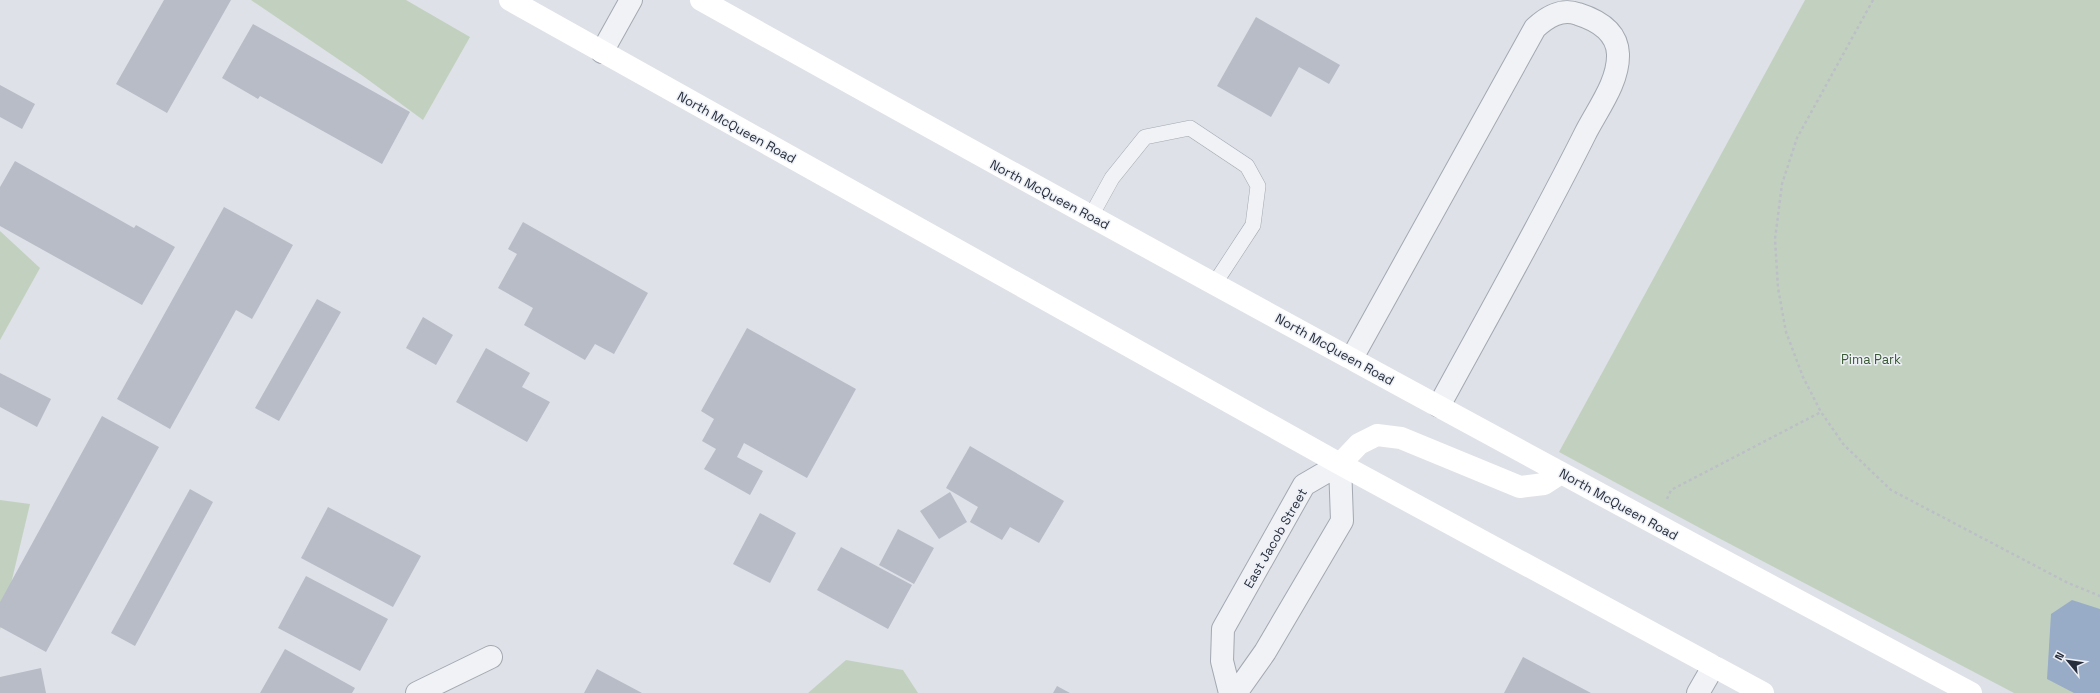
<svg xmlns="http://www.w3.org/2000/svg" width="2100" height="693" viewBox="0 0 2100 693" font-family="'Space Grotesk',sans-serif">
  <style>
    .green { fill: #c2d1bf }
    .water { fill: #99acc7 }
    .building { fill: #b8bcc7 }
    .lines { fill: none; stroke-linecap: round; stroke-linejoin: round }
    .lane-casing { stroke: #a3a8b1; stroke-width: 16 }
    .street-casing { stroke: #a3a8b1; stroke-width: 24 }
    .path { stroke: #bcbfc6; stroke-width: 2.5; stroke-dasharray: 3 3; stroke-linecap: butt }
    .lane { stroke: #f0f2f6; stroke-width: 15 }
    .street { stroke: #f0f2f6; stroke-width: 22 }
    .secondary { stroke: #fff; stroke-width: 22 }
    .labels { text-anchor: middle; stroke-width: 3; stroke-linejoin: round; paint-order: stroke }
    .street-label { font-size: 13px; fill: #272e3e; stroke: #edf0f5 }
    .park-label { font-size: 13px; fill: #395935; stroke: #edf0f5 }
  </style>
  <rect width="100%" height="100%" fill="#dee1e7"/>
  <path class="green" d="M 251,0 L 406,0 L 470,37 L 423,120 L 363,76 Z
    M 1805,0 L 2100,0 L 2100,693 L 2014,693 L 1711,534 L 1559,452 Z
    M 0,231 L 40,268 L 0,340 Z
    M 0,500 L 30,504 L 0,630 Z
    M 846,660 L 903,670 L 918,693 L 808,693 Z"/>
  <path class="water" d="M 2072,600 L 2100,609 L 2100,693 L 2074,693 L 2047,679 L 2051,614 Z"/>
  <path class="building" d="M 164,0 L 231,0 L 167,113 L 116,84 Z
    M 1256,17 L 1340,65 L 1329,84 L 1299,67 L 1271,117 L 1217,86 Z
    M 253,24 L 410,112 L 382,164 L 260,96 L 258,99 L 222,78 Z
    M 0,85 L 35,104 L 22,129 L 0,117 Z
    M 15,161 L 134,228 L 136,225 L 175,247 L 142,305 L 0,226 L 0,187 Z
    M 224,207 L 293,245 L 252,319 L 236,310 L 170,429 L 117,399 Z
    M 523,222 L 648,293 L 614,354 L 595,344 L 585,360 L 524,325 L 533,308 L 498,288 L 517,254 L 508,249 Z
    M 317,299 L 341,312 L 279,421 L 255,408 Z
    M 423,317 L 453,335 L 436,365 L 406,348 Z
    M 747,328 L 856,389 L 807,478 L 744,443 L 737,457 L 763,471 L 750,495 L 704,469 L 716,449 L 702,441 L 714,419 L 701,411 Z
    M 486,348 L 530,373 L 522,387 L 550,402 L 527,442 L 456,402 Z
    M 0,373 L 51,399 L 37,427 L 0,407 Z
    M 102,416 L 159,447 L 46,652 L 0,627 L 0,602 Z
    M 970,446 L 1064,501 L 1039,543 L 1010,527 L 1002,540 L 970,522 L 978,507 L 946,488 Z
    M 190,489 L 213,502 L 135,646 L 111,633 Z
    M 950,492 L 967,522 L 939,539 L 920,511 Z
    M 328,507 L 421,556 L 393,607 L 301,558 Z
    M 760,513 L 796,533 L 770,583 L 733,564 Z
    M 898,529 L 934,548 L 914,584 L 879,565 Z
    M 841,547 L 912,585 L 888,629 L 817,590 Z
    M 306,576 L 388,619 L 360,671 L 278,628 Z
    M 285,649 L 355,688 L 352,693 L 260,693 Z
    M 1523,657 L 1591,693 L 1504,693 Z
    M 41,668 L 46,693 L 0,693 L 0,677 Z
    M 597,669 L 642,693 L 584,693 Z
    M 1057,686 L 1070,693 L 1053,693 Z"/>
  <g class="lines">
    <g class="lane-casing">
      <path id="lane" d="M 1091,216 L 1112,178 L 1145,137 L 1190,128 L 1247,166 L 1258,186 L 1253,225 L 1215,283"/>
    </g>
    <g class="street-casing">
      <path id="street" d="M 602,52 L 631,0
        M 1352,358 L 1535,28 C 1547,17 1561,8 1578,14 C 1597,20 1617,31 1618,54 C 1619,82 1597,110 1585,134 C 1539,226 1488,316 1439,406
        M 417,693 L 491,657
        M 1230,693 L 1222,661 L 1223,629 L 1304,485 L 1340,464 L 1342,521 L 1265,652 L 1236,693
        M 1698,693 L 1713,667"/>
    </g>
    <path class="path" d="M 1873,0 L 1797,138 L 1782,184 L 1775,239 L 1778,288 L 1786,332 L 1803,377 L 1821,412 L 1844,445 L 1891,490 L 2068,583 L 2100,596
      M 1667,499 L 1671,490 L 1821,412"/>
    <use href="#lane" class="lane"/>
    <use href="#street" class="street"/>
    <path class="secondary" d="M 510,0 L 1340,464 L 1763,693
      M 701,0 C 1122,235 1545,466 1971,693
      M 1340,464 L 1359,444 L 1377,435 L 1401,438 L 1520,487 L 1544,484 L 1561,473"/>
  </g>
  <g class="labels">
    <g class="street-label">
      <text transform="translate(737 127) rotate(29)" y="5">North McQueen Road</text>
      <text transform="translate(1050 194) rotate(28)" y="5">North McQueen Road</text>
      <text transform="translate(1335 349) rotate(29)" y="5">North McQueen Road</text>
      <text transform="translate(1619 504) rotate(29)" y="5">North McQueen Road</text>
      <text transform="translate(1275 538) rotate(-60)" y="5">East Jacob Street</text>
    </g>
    <g class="park-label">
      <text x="1871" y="364">Pima Park</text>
    </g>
  </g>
  <g transform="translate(2068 661) rotate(299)" stroke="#edf0f5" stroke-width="3" paint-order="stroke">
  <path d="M0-3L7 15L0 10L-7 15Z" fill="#272e3e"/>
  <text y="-6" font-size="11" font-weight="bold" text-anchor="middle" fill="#272e3e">N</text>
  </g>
</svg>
